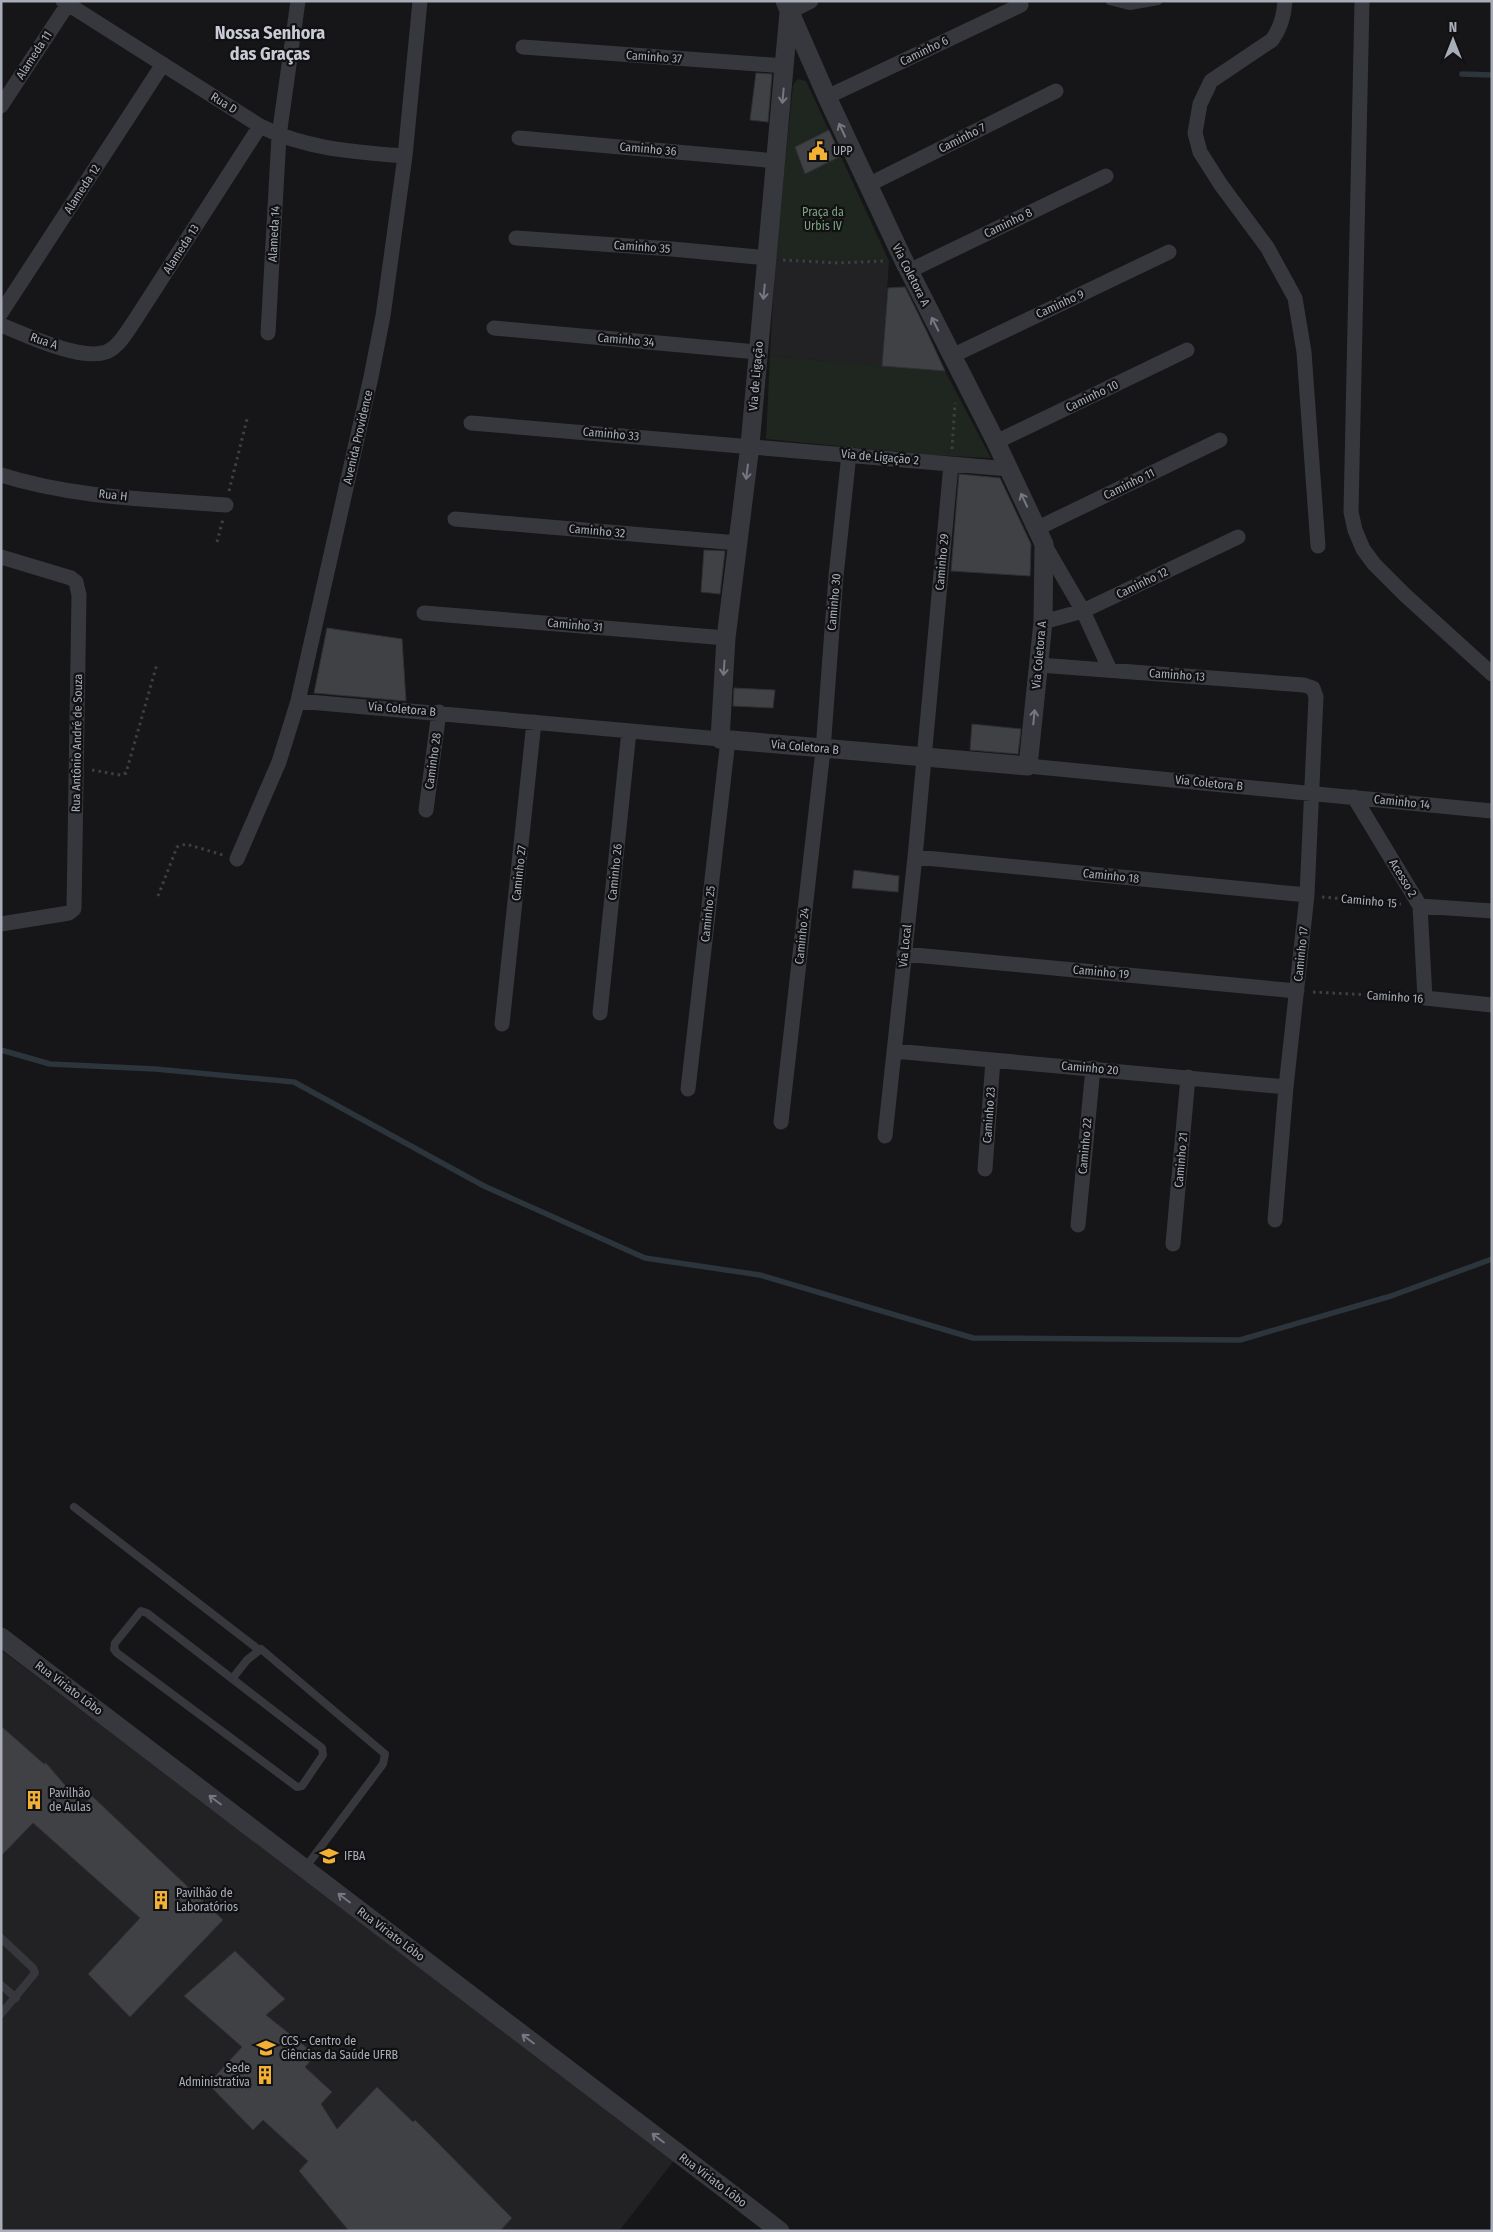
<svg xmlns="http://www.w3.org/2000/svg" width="1493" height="2232" viewBox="0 0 1493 2232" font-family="'Fira Sans Condensed',sans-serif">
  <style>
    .built { fill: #222225 }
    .green { fill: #1e261f }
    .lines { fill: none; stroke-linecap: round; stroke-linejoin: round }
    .stream { stroke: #2c353c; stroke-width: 5.5 }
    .building { fill: #404145; stroke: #303034 }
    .path { stroke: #3d3f44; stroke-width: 3; stroke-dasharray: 2.5 4; stroke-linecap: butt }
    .service { stroke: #37383d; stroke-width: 8 }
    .minor { stroke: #37383d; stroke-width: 15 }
    .tertiary { stroke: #37383d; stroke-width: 19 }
    .oneway { stroke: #757881 }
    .labels { text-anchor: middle; stroke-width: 4.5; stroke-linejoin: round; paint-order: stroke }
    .street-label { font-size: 12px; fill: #a8adb8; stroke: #111113 }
    .poi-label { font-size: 12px; fill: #a8adb8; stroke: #111113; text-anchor: start }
    .park-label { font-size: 12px; fill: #7fa381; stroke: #111113 }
    .district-label { font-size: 18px; font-weight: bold; fill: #c9ccd4; stroke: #111113 }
  </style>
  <rect width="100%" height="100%" fill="#161618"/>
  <path class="built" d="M 775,259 L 831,263 L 889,261 L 882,366 L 770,356 Z
    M 1,1650 L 676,2158 L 619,2231 L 1,2231 Z"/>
  <path class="green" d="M 798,79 L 806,81 L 889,261 L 831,263 L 775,259 L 793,85 Z
    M 770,356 L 945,371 L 991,458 L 931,455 L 766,439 Z"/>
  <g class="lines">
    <path class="stream" d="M 1462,74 L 1492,75
      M 1,1050 L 50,1064 L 155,1069 L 294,1082 L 484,1186 L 645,1258 L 760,1275 L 973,1338 L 1240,1340 L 1391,1296 L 1492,1259"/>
  </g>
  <path class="building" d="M 756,73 L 772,74 L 768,122 L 750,120 Z
    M 829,130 L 841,156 L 805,174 L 795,147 Z
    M 905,287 L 927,332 L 945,371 L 882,366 L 888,288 Z
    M 959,474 L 1000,478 L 1031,544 L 1030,576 L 951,571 Z
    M 704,550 L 725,551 L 720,594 L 701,592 Z
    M 327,628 L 402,639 L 406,701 L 314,693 Z
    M 734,688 L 775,690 L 773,708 L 733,706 Z
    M 972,724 L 1021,729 L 1018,754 L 970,750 Z
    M 854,870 L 899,876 L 898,892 L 852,888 Z
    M 1,1726 L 44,1764 L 46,1763 L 83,1806 L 92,1796 L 223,1920 L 130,2017 L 88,1974 L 140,1918 L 33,1823 L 1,1856 Z
    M 235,1951 L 285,1999 L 266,2015 L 316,2055 L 305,2067 L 332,2092 L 321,2104 L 337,2129 L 377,2087 L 413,2122 L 415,2120 L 440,2145 L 512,2218 L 500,2231 L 349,2231 L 299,2171 L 308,2161 L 263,2120 L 253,2130 L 208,2084 L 242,2047 L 184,1996 Z"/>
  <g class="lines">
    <path class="path" d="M 783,260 L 838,263 L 884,261
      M 952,449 L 955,403
      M 229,491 L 247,419
      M 217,542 L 223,519
      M 92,770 L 120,775 L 126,773 L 157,664
      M 158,896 L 177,847 L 186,844 L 223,855
      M 1322,897 L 1401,904
      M 1313,992 L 1409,997"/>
    <path class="service" d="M 1110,1 L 1130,6 L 1158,1
      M 74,1507 L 258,1649
      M 141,1611 L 147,1613 L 322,1748 L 323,1755 L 302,1786 L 297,1787 L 117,1653 L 114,1649 L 115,1643 Z
      M 232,1679 L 247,1660 L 261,1649 L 385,1754 L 383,1764 L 305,1868
      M 1,1938 L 33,1968 L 35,1973 L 1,2014
      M 1,1985 L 16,1998"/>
    <path class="minor" d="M 63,1 L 260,126 C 305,149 355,152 405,156
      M 1285,1 C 1284,16 1281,28 1272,40 L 1211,81 L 1200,104 L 1195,133 L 1200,152 L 1221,185 L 1267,247 L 1295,298 L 1304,352 L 1318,546
      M 1362,1 L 1351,512 L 1355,530 L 1363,549 L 1374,564 L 1405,595 L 1492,674
      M 789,12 L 811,1
      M 523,47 L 785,66
      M 827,97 L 1021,5
      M 1,106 L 68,4
      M 519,138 L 777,161
      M 868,185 L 1056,91
      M 516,238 L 672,249 L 768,258
      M 909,271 L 1106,176
      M 1,313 L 163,64
      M 1,325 C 26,335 80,361 106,352 C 119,347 128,330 135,320 L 260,126
      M 494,328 L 757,352
      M 268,333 L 279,136 L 298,1
      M 952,356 L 1169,252
      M 471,423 L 1009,469
      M 996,442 L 1187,350
      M 1,475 C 73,498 151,499 226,505
      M 455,519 L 738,543
      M 1038,528 L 1220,440
      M 1044,544 L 1083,611 L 1110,670
      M 1,557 L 71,578 L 76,582 L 79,595 L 74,909 L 69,913 L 1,924
      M 424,613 L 726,638
      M 1043,622 L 1083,611 L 1238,537
      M 1039,665 L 1304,685 L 1313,688 L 1316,697 L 1307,895 L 1286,1087 L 1275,1220
      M 298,701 L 720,739
      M 1028,766 L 1492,811
      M 1354,797 L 1420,906 L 1425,998 L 1492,1005
      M 426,810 L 439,712
      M 915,857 L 1307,895
      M 237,859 L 279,762 L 298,701 L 371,377 L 383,316 L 405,156 L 420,1
      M 1420,906 L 1492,911
      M 904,954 L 1297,991
      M 600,1013 L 629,731
      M 502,1024 L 534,722
      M 894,1051 L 1286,1087
      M 688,1089 L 728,740
      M 781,1122 L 823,750 L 836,576 L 849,454
      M 885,1136 L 915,857 L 951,464
      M 985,1169 L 993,1060
      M 1078,1225 L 1093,1068
      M 1173,1244 L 1188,1077"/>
    <path class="tertiary" d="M 785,1 L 827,97 L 903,259 L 996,442 L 1044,544 L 1043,622 L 1028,766 L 720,739 L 726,638 L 750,445 L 789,12
      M 1,1637 L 780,2231"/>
  </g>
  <defs><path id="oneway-shaft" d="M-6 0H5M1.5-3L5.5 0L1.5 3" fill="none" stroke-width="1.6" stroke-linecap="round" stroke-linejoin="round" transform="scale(1.25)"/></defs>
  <g class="oneway">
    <use href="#oneway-shaft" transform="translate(783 96) rotate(95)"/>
    <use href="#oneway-shaft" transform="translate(842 130) rotate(-115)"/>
    <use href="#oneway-shaft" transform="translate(764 292) rotate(96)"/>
    <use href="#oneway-shaft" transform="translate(935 324) rotate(-117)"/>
    <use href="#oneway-shaft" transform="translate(747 472) rotate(97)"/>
    <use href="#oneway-shaft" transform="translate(1024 500) rotate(-115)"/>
    <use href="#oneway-shaft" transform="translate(724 668) rotate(94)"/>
    <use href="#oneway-shaft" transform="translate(1034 717) rotate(-84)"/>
    <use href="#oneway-shaft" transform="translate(215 1800) rotate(-143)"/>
    <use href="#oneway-shaft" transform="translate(344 1898) rotate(-143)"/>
    <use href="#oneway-shaft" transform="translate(528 2039) rotate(-143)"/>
    <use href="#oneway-shaft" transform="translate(658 2138) rotate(-143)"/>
  </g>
  <defs>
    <g id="civic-bare" transform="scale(1.5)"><path d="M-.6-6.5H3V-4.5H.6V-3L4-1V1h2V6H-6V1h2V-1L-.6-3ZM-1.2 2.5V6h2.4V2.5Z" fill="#f2b134" stroke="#111113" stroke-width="2.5" paint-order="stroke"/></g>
    <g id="building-bare" transform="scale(1.5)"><path d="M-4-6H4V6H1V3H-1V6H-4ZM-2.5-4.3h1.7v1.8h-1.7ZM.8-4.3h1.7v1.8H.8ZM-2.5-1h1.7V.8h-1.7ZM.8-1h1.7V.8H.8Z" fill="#f2b134" stroke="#111113" stroke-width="2.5" paint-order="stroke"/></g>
    <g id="university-bare" transform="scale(1.5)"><path d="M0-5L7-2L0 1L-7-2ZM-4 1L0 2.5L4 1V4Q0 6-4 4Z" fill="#f2b134" stroke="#111113" stroke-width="2.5" paint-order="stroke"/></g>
  </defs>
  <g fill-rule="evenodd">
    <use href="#civic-bare" x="818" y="151"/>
    <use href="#building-bare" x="34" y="1800"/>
    <use href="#university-bare" x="329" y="1856"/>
    <use href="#building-bare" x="161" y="1900"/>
    <use href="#university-bare" x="266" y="2048"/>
    <use href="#building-bare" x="265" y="2075"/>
  </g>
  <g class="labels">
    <g class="street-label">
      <text transform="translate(924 51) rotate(-26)" y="4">Caminho 6</text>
      <text transform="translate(34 55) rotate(-57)" y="4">Alameda 11</text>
      <text transform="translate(654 57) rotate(4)" y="4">Caminho 37</text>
      <text transform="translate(224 103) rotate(32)" y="4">Rua D</text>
      <text transform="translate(962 138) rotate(-27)" y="4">Caminho 7</text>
      <text transform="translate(648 149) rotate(5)" y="4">Caminho 36</text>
      <text transform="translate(82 189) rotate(-57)" y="4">Alameda 12</text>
      <text transform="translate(1008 223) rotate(-26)" y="4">Caminho 8</text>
      <text transform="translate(274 234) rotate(-87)" y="4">Alameda 14</text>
      <text transform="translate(642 247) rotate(4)" y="4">Caminho 35</text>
      <text transform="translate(181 249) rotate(-57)" y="4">Alameda 13</text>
      <text transform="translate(911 275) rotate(63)" y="4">Via Coletora A</text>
      <text transform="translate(1060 304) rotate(-25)" y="4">Caminho 9</text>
      <text transform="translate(626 340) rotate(5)" y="4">Caminho 34</text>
      <text transform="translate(44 341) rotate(19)" y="4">Rua A</text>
      <text transform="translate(756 376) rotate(-85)" y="4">Via de Ligação</text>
      <text transform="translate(1092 396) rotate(-26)" y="4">Caminho 10</text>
      <text transform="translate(611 434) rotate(5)" y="4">Caminho 33</text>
      <text transform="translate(358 437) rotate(-77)" y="4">Avenida Providence</text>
      <text transform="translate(880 457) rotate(5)" y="4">Via de Ligação 2</text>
      <text transform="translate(1129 484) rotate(-26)" y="4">Caminho 11</text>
      <text transform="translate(113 495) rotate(6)" y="4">Rua H</text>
      <text transform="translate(597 531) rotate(5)" y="4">Caminho 32</text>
      <text transform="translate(942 562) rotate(-85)" y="4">Caminho 29</text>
      <text transform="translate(1142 583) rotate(-26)" y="4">Caminho 12</text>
      <text transform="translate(834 602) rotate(-85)" y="4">Caminho 30</text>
      <text transform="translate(575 625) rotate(5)" y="4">Caminho 31</text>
      <text transform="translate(1039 655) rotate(-85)" y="4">Via Coletora A</text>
      <text transform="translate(1177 675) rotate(4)" y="4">Caminho 13</text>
      <text transform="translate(402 709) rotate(5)" y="4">Via Coletora B</text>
      <text transform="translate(77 743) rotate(-89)" y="4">Rua Antônio André de Souza</text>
      <text transform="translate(805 747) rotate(5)" y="4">Via Coletora B</text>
      <text transform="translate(433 761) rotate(-82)" y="4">Caminho 28</text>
      <text transform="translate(1209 783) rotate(6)" y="4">Via Coletora B</text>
      <text transform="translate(1402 802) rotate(6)" y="4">Caminho 14</text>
      <text transform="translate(615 872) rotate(-84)" y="4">Caminho 26</text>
      <text transform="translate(519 873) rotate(-84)" y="4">Caminho 27</text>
      <text transform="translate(1111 876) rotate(6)" y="4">Caminho 18</text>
      <text transform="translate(1403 878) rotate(59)" y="4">Acesso 2</text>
      <text transform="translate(1369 901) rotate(5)" y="4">Caminho 15</text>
      <text transform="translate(708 914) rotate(-84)" y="4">Caminho 25</text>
      <text transform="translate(802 936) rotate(-84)" y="4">Caminho 24</text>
      <text transform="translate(905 946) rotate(-84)" y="4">Via Local</text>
      <text transform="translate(1301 954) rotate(-84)" y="4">Caminho 17</text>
      <text transform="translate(1101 972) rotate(5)" y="4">Caminho 19</text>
      <text transform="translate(1395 997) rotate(4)" y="4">Caminho 16</text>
      <text transform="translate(1090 1068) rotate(5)" y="4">Caminho 20</text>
      <text transform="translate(989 1115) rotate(-86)" y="4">Caminho 23</text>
      <text transform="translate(1085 1146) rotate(-85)" y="4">Caminho 22</text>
      <text transform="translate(1181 1160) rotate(-85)" y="4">Caminho 21</text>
      <text transform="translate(69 1688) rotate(37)" y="4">Rua Viriato Lôbo</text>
      <text transform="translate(391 1934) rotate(37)" y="4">Rua Viriato Lôbo</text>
      <text transform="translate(713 2180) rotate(37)" y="4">Rua Viriato Lôbo</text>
    </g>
    <g class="poi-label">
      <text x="833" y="155">UPP</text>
      <text x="49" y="1797">Pavilhão<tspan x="49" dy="14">de Aulas</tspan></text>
      <text x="344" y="1860">IFBA</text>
      <text x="176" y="1897">Pavilhão de<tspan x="176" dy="14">Laboratórios</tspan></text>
      <text x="281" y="2045">CCS - Centro de<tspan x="281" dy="14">Ciências da Saúde UFRB</tspan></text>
      <text x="250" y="2072" text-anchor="end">Sede<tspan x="250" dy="14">Administrativa</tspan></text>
    </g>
    <g class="park-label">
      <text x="823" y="216">Praça da<tspan x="823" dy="14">Urbis IV</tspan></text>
    </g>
    <g class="district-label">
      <text x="270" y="39">Nossa Senhora<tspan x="270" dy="21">das Graças</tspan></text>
    </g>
  </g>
  <rect width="1493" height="2232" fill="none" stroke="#a8adb8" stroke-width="5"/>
  <g transform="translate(1453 40)" stroke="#111113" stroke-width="4" paint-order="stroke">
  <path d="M0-4L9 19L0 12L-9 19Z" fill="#a8adb8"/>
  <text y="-8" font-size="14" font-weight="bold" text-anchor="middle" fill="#a8adb8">N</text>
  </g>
</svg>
